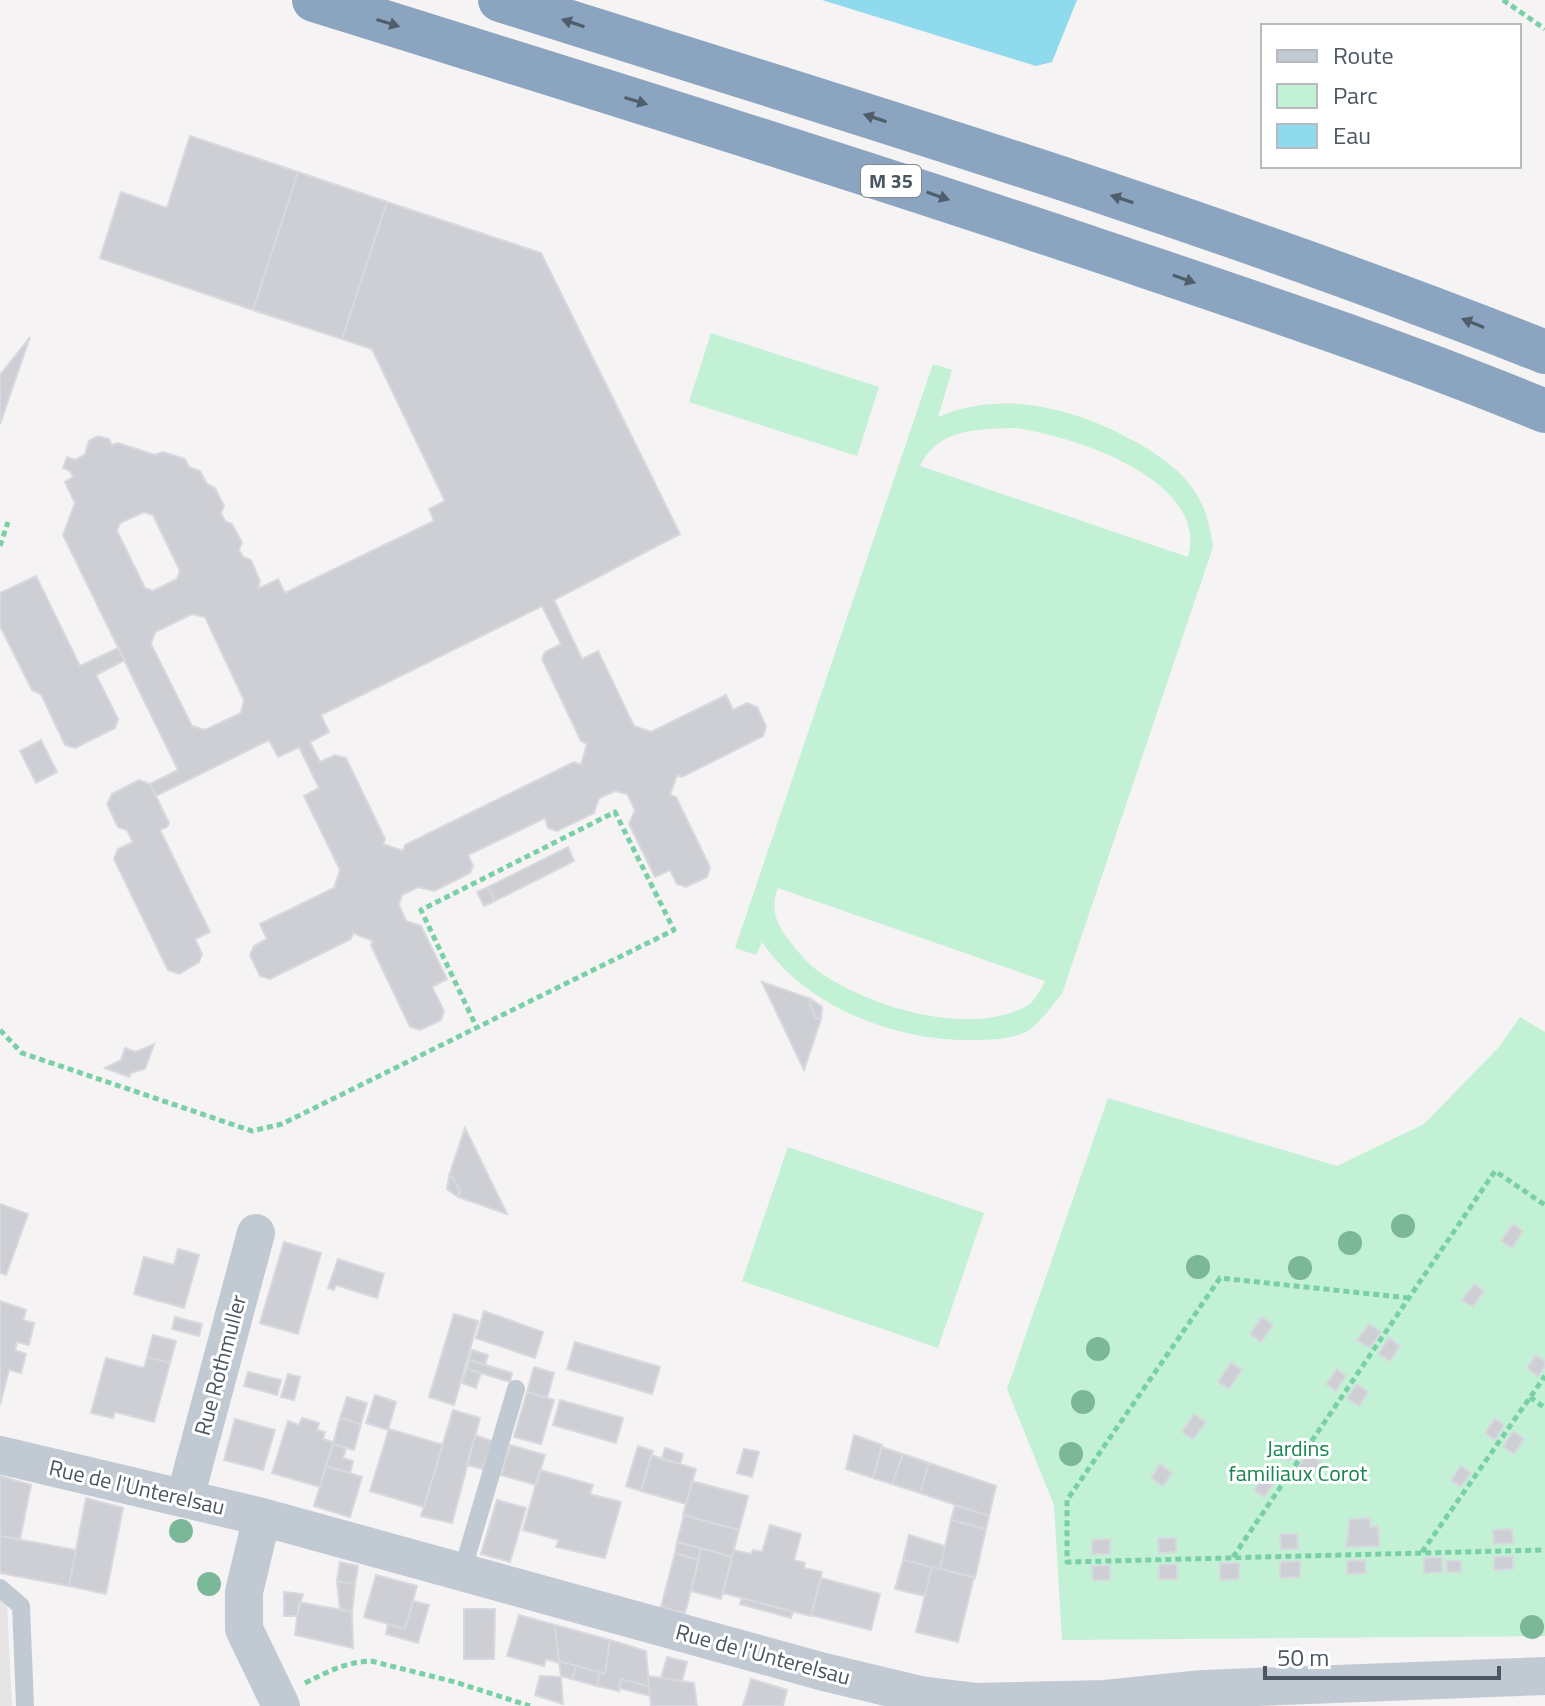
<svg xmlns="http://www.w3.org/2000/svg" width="1545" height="1706" viewBox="0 0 1545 1706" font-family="'Titillium Web',sans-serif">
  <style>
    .education { fill: #e6e4e5 }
    .green { fill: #c3f1d5; fill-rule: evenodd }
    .water { fill: #90daee }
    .building { fill: #cdcfd5; stroke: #d7d9de; stroke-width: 2; fill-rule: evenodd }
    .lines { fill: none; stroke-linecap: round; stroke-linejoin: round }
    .path { stroke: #7ad0a6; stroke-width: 5; stroke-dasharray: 6 4; stroke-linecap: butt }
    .lane { stroke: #c1cad2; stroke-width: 18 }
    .street { stroke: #c1cad2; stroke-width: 38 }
    .highway { stroke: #8ba5c1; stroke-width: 44 }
    .tree { fill: #7bb799 }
    .oneway { fill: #505e6b }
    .labels { text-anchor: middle; stroke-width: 6; stroke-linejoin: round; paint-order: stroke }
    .shield { fill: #fff; stroke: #808990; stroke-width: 2 }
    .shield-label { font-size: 20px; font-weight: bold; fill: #4a5661 }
    .street-label { font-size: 22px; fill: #4a5661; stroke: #fff }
    .park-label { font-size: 22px; fill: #17864f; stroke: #fff }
  </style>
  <rect width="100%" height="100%" fill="#f5f3f3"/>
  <path class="education" d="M 0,1598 L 7,1604 L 12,1706 L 0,1706 Z"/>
  <path class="green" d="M 711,333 L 879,387 L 857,456 L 689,402 Z
    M 933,364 L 952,370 L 938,417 C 1006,388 1082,410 1143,446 C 1161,457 1182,472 1194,490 C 1206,508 1210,526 1213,547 L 1062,994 C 1052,1005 1041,1022 1029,1030 C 1015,1039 991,1040 975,1040 C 897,1042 807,1008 762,942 L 756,955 L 735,948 ZM 1015,428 C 1071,435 1210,479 1188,557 L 920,466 C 938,428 978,429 1015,428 ZM 778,888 L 1045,981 L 1045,982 C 1040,990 1035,1001 1027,1006 C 969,1037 874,1008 822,974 C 809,965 797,951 788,939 C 776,925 770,906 778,888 Z
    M 1520,1017 L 1545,1032 L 1545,1636 L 1062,1640 L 1054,1505 L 1007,1389 L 1108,1098 L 1337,1166 L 1424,1124 L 1499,1047 Z
    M 788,1147 L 984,1213 L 938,1348 L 742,1281 Z"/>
  <path class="water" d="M 822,0 L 1077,0 L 1052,62 L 1036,66 Z"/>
  <path class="building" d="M 190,136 L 298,172 L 253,310 L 100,258 L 121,192 L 167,208 Z
    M 298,172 L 387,202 L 342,339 L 253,310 Z
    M 387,202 L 541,253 L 680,534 L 554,600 L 582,659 L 598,651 L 634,726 L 651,732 L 726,695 L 733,710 L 747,703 L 757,707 L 766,726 L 763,736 L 682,777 L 677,775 L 670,795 L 676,797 L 710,867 L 707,877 L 686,887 L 677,884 L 670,870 L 655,877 L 629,824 L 635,810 L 627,794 L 615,791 L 599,798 L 594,813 L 557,831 L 548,828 L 545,818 L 468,855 L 473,866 L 470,873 L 434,891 L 418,887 L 402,895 L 399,905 L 406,921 L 421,926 L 447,979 L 432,987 L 444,1011 L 441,1020 L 420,1030 L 410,1027 L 371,945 L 373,941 L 353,933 L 351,939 L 270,979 L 260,976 L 250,955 L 254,946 L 267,939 L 260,924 L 334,888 L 340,870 L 304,796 L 319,788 L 299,747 L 278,757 L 269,740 L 156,796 L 150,784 L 178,770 L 63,535 L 75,503 L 65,482 L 73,477 L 70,471 L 63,468 L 67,457 L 75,460 L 85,454 L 89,441 L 98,436 L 109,439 L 112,445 L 118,443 L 155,455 L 163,452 L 185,459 L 189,467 L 200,471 L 207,484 L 215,488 L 224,506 L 221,513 L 225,521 L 232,524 L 242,542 L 239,550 L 243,557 L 251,560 L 260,581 L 258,589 L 278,579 L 285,593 L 434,521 L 429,509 L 445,501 L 372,349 L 342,339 ZM 144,512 L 153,515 L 180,571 L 177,579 L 153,591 L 145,588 L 117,531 L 120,523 ZM 542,606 L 561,644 L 545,652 L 542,659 L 581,741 L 587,744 L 581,765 L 574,762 L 405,845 L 403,851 L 383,844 L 385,839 L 346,758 L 335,755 L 320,762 L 310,742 L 329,732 L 321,715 ZM 192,614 L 205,617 L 244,700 L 241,713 L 205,730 L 192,726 L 151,644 L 155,632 Z
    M 30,337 L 0,424 L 0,375 Z
    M 36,576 L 80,666 L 118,648 L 125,660 L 96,675 L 118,719 L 115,728 L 75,748 L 65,745 L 41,694 L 32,690 L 0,626 L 0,593 Z
    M 41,740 L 57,772 L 36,783 L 20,751 Z
    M 139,780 L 150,784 L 169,823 L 167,827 L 160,830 L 210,932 L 195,939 L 202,954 L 199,962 L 179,974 L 168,970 L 114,859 L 118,849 L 133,842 L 127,830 L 118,827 L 107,804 L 112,794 Z
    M 568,847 L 574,861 L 495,901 L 488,887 Z
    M 488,887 L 495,901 L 484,906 L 477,892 Z
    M 762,982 L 811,999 L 810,1004 L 816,1018 L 821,1019 L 804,1070 Z
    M 811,999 L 822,1007 L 821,1019 L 816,1018 L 810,1004 Z
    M 154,1044 L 145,1069 L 131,1073 L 129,1077 L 105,1068 L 121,1060 L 125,1048 L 136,1052 Z
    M 465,1128 L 507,1214 L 458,1197 L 460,1191 L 453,1178 L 449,1176 Z
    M 449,1176 L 453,1178 L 460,1191 L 458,1197 L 447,1189 Z
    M 0,1204 L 28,1214 L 6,1275 L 0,1273 Z
    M 1513,1224 L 1523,1231 L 1512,1248 L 1501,1241 Z
    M 284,1242 L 321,1253 L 298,1334 L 260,1323 Z
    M 178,1249 L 199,1255 L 184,1308 L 134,1294 L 144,1257 L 174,1265 Z
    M 338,1259 L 384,1274 L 377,1298 L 336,1285 L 334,1290 L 328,1288 Z
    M 1474,1284 L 1484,1291 L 1473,1307 L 1462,1300 Z
    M 0,1301 L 26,1310 L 23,1320 L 34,1323 L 29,1345 L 17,1342 L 15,1350 L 26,1354 L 21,1373 L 9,1370 L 0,1405 Z
    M 484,1311 L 543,1332 L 535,1358 L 476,1338 Z
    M 454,1314 L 478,1321 L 454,1405 L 429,1397 Z
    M 175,1317 L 202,1324 L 199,1336 L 172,1329 Z
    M 1262,1317 L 1273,1325 L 1261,1342 L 1250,1334 Z
    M 1369,1324 L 1381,1332 L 1370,1348 L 1357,1340 Z
    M 153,1335 L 176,1341 L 170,1363 L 147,1357 Z
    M 1389,1338 L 1400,1346 L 1390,1361 L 1378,1354 Z
    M 575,1342 L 660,1367 L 652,1394 L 567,1369 Z
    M 472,1350 L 488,1355 L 485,1365 L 469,1360 Z
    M 1536,1355 L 1545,1361 L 1545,1366 L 1538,1376 L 1527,1368 Z
    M 147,1357 L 170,1363 L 154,1422 L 115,1412 L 113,1418 L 91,1413 L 106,1358 L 144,1368 Z
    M 469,1360 L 512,1373 L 510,1382 L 467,1369 Z
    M 1231,1362 L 1242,1370 L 1229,1389 L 1218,1382 Z
    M 534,1367 L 554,1373 L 547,1398 L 527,1392 Z
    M 467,1369 L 481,1373 L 476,1388 L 462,1383 Z
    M 1337,1369 L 1346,1376 L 1336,1391 L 1326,1384 Z
    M 248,1372 L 281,1380 L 277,1395 L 244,1386 Z
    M 288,1374 L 300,1377 L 294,1400 L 281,1397 Z
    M 1357,1384 L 1368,1392 L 1359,1406 L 1347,1398 Z
    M 527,1392 L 554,1400 L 541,1444 L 514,1437 Z
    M 375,1395 L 396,1402 L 388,1430 L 366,1423 Z
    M 347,1397 L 367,1403 L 361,1424 L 340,1418 Z
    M 560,1400 L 623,1418 L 616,1443 L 553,1425 Z
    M 453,1410 L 480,1418 L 452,1523 L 421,1516 Z
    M 1194,1414 L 1206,1422 L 1193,1439 L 1182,1432 Z
    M 302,1418 L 319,1423 L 317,1430 L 325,1432 L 323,1439 L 333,1442 L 320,1487 L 272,1473 L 288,1421 L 299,1425 Z
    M 340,1418 L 361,1424 L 354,1450 L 333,1444 Z
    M 1495,1418 L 1504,1425 L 1495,1440 L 1485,1433 Z
    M 235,1419 L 275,1430 L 263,1470 L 224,1460 Z
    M 389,1429 L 443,1445 L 424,1507 L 370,1491 Z
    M 1513,1431 L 1524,1439 L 1514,1454 L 1503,1447 Z
    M 475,1435 L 492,1441 L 483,1469 L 467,1465 Z
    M 854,1435 L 882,1445 L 873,1478 L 846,1469 Z
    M 1287,1441 L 1298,1448 L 1289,1461 L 1278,1453 Z
    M 333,1444 L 346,1448 L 343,1458 L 353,1461 L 350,1473 L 326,1466 Z
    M 510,1445 L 545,1455 L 536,1485 L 501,1475 Z
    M 638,1446 L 653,1451 L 641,1491 L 626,1486 Z
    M 882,1447 L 903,1454 L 892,1484 L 873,1478 Z
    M 665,1448 L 683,1454 L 680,1464 L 662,1459 Z
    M 744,1449 L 759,1452 L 752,1477 L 737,1473 Z
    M 1308,1453 L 1321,1462 L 1311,1476 L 1298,1467 Z
    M 903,1454 L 929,1463 L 920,1493 L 892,1484 Z
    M 651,1455 L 696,1469 L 686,1504 L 641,1491 Z
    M 929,1463 L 996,1486 L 989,1516 L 920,1493 Z
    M 1160,1464 L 1172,1473 L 1163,1486 L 1151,1478 Z
    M 326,1466 L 362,1477 L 350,1517 L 314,1506 Z
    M 1461,1466 L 1471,1473 L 1461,1487 L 1451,1480 Z
    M 540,1470 L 593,1485 L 590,1494 L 621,1502 L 605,1558 L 556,1547 L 559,1540 L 523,1530 Z
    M 0,1476 L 31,1485 L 20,1539 L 0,1536 Z
    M 1263,1476 L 1274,1483 L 1264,1497 L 1254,1490 Z
    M 692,1481 L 748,1496 L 739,1530 L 683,1515 Z
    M 86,1498 L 123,1508 L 106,1594 L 69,1586 Z
    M 497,1500 L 526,1508 L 510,1562 L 481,1554 Z
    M 955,1505 L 989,1516 L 986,1529 L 951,1520 Z
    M 684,1515 L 739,1530 L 732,1557 L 677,1542 Z
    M 1370,1518 L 1370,1527 L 1378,1526 L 1379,1546 L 1346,1547 L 1350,1519 Z
    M 951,1520 L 986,1529 L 975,1578 L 940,1569 Z
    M 770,1525 L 801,1534 L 794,1560 L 805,1563 L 804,1568 L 822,1572 L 811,1616 L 723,1593 L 734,1550 L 751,1554 L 753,1550 L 762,1552 Z
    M 1512,1529 L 1513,1543 L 1494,1544 L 1493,1530 Z
    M 1280,1534 L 1297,1534 L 1298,1549 L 1281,1549 Z
    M 909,1535 L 945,1546 L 940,1569 L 903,1560 Z
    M 0,1536 L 76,1550 L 69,1586 L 0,1573 Z
    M 1158,1538 L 1176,1538 L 1176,1552 L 1159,1553 Z
    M 1110,1539 L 1110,1554 L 1092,1554 L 1092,1540 Z
    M 677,1542 L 701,1548 L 699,1560 L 675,1553 Z
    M 701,1548 L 732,1557 L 721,1599 L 691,1591 Z
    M 675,1553 L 699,1560 L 685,1613 L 661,1607 Z
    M 1513,1556 L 1513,1569 L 1494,1570 L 1494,1557 Z
    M 1442,1557 L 1442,1572 L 1424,1573 L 1424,1558 Z
    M 903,1560 L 932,1567 L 925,1596 L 895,1589 Z
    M 1365,1560 L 1366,1573 L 1347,1574 L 1347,1561 Z
    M 1300,1561 L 1300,1577 L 1280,1578 L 1280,1562 Z
    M 1446,1561 L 1461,1561 L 1461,1572 L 1447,1572 Z
    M 340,1562 L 358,1566 L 355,1584 L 337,1581 Z
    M 1220,1563 L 1239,1563 L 1239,1579 L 1220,1580 Z
    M 1177,1564 L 1177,1579 L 1159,1579 L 1159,1565 Z
    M 1110,1565 L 1110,1580 L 1093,1580 L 1092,1566 Z
    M 932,1567 L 974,1577 L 958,1642 L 916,1632 Z
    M 376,1575 L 417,1586 L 405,1629 L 364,1617 Z
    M 821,1578 L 880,1594 L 871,1630 L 811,1615 Z
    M 337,1581 L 355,1584 L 352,1612 L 340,1609 Z
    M 284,1592 L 303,1594 L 297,1616 L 284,1616 Z
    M 742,1598 L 793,1612 L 791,1618 L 740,1604 Z
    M 413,1601 L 429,1605 L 418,1643 L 386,1634 L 388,1624 L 405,1629 Z
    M 299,1602 L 352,1612 L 353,1648 L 295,1635 Z
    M 464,1609 L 495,1609 L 494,1659 L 464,1659 Z
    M 519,1615 L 555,1625 L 559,1663 L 546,1659 L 544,1666 L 507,1656 Z
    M 555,1625 L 610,1640 L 605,1674 L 559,1661 Z
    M 610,1640 L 646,1651 L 649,1686 L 621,1679 L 619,1691 L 597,1686 L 600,1672 L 605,1674 Z
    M 667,1657 L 687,1662 L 682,1681 L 661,1678 Z
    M 559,1661 L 576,1666 L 572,1679 L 561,1676 Z
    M 576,1666 L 600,1672 L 597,1686 L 572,1679 Z
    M 540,1676 L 561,1677 L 563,1704 L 535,1695 Z
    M 648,1676 L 694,1683 L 697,1706 L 651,1706 Z
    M 621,1679 L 649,1686 L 650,1696 L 619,1688 Z
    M 751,1679 L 787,1690 L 783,1706 L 743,1706 Z"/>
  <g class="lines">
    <path class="path" d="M 1503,0 L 1545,29
      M 0,546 L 8,522
      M 0,1030 L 22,1053 L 252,1131 L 282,1124 L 674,930 L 615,812 L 421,910 L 477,1028
      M 1409,1298 L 1220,1278 L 1067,1500 L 1067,1562 L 1545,1550
      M 1530,1397 L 1545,1408
      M 1422,1552 L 1545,1376
      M 1233,1557 L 1495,1171 L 1545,1205
      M 305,1683 C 327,1672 346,1662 371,1661 L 455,1682 L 530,1706"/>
    <path class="lane" d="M 462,1572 L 516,1389
      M 0,1588 L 21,1606 L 25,1706"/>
    <path class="street" d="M 0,1455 L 262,1517 L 824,1672 L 920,1695 L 977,1702 L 1105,1699 L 1203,1689 L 1545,1676
      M 185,1498 L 256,1233
      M 262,1517 L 244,1592 L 244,1629 L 281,1706"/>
    <path class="highway" d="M 314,0 C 577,82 841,164 1103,252 C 1251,302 1400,351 1545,411
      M 500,0 C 851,111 1203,216 1545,352"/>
  </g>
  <g class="tree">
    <circle cx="1403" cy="1226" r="12"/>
    <circle cx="1350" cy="1243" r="12"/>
    <circle cx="1198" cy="1267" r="12"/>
    <circle cx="1300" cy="1268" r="12"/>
    <circle cx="1098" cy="1349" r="12"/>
    <circle cx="1083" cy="1402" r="12"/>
    <circle cx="1071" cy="1454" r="12"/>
    <circle cx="181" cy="1531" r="12"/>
    <circle cx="209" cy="1584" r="12"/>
    <circle cx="1532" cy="1627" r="12"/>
  </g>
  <defs><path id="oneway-solid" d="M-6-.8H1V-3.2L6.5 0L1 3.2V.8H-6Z" transform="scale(2)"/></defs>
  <g class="oneway">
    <use href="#oneway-solid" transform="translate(388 23) rotate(17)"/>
    <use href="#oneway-solid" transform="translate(573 23) rotate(-162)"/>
    <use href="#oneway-solid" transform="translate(636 101) rotate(17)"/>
    <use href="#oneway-solid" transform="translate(875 118) rotate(-162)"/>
    <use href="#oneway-solid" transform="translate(938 196) rotate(19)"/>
    <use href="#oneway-solid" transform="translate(1122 199) rotate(-162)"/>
    <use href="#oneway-solid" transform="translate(1184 279) rotate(19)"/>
    <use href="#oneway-solid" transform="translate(1473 323) rotate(-158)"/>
  </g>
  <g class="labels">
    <rect class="shield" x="861" y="165" width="60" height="32" rx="6"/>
    <g class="shield-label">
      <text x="891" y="188">M 35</text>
    </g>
    <g class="street-label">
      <text transform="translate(220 1365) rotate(-75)" y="8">Rue Rothmuller</text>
      <text transform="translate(137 1487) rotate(13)" y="8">Rue de l'Unterelsau</text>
      <text transform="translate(763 1654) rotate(15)" y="8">Rue de l'Unterelsau</text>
    </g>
    <g class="park-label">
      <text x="1298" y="1456">Jardins<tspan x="1298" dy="25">familiaux Corot</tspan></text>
    </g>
  </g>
  <rect x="1261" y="24" width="260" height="144" fill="#ffffff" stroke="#b7bbc0" stroke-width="2"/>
  <rect x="1277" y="50" width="40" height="12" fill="#c1cad2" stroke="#b7bbc0" stroke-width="2"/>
  <text x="1333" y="64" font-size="24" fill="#4a5661">Route</text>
  <rect x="1277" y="84" width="40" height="24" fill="#c3f1d5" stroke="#b7bbc0" stroke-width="2"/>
  <text x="1333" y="104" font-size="24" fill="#4a5661">Parc</text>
  <rect x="1277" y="124" width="40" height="24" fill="#90daee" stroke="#b7bbc0" stroke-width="2"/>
  <text x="1333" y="144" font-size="24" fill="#4a5661">Eau</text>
  <path d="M1265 1666v12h234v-12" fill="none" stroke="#4a5661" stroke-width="4"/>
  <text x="1277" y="1666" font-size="24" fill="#4a5661" stroke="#ffffff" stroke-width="6" paint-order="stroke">50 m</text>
</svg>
